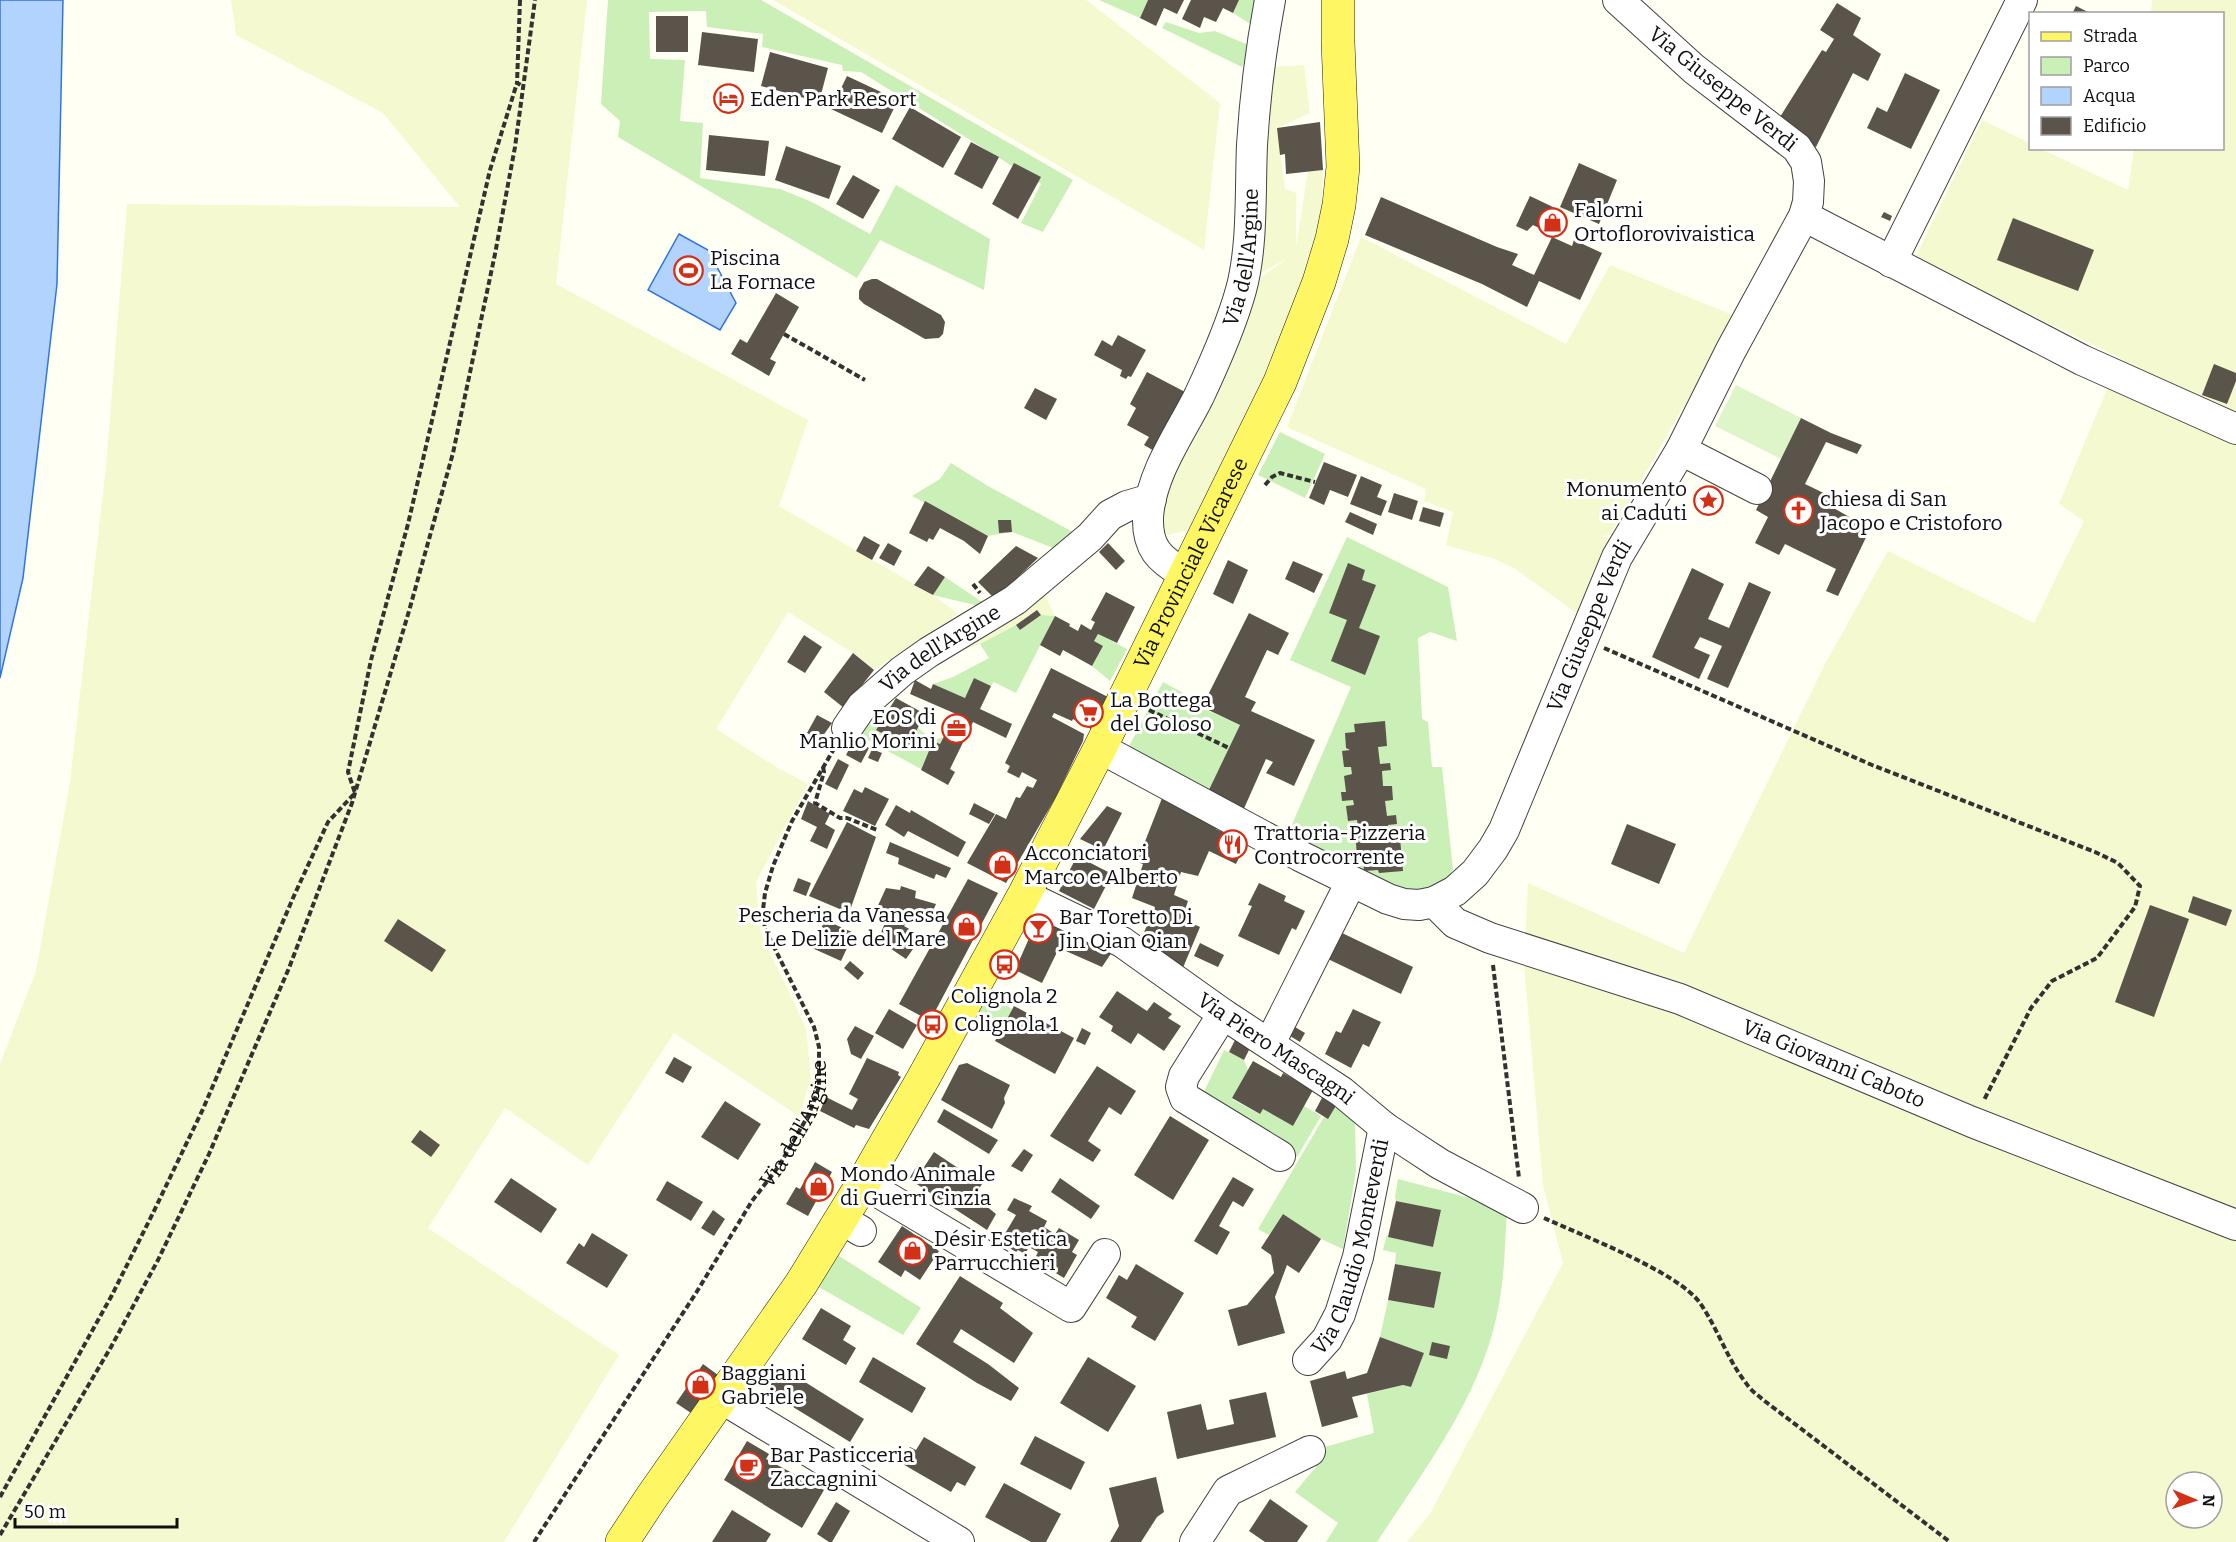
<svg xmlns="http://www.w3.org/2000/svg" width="2236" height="1542" viewBox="0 0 2236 1542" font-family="Bitter,serif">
	<rect width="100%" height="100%" fill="#fffff3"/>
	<!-- farmland -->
	<g fill="#f5f9cf" fill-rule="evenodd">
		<polygon points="231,0 587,0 556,284 808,420 779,506 933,595 958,614 874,670 853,653 788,612 716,729 778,768 808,784 756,882 760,931 806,1028 811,1078 799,1116 674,1033 588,1165 505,1108 428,1228 619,1355 504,1542 0,1542 0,1064 36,971 70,782 106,467 127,204 460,207 383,113 236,35"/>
		<polygon points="773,0 1086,0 1220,103 1204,250"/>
		<path d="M2152,0h84v1542h-829l23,-28 133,-251 -20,-77 -19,-223 4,-80 156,70 141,-289 63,-113 146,72 50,-102 -25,-17 61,-146 -154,-75 -50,-27 66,-136 48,23v5l11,1 87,41 6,-41 88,-1v-134l-71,-1zM2176,1482h36v36h-36z"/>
		<polygon points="1304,65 1310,113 1277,128 1285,189 1296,193 1296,247 1308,171 1323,170 1321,217 1296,303 1253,404 1188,530 1168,535 1162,532 1159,518 1166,489 1246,288 1288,258 1261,273 1264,200 1262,165 1275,67"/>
		<polygon points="1361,237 1566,344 1610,265 1735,316 1610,535 1602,536 1619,541 1582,617 1514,568 1495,559 1446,545 1453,512 1424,501 1426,489 1287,427"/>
		<polygon points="1041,588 1055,616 1041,615 1037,610 1016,625 980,644 951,655"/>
	</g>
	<!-- green -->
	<g fill="#caefb7">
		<polygon points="608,0 761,0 1073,180 1043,232 1021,223 1041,184 861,72 843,71 842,65 762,47 763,34 707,27 706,11 649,12 650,59 685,60 680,121 703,123 700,178 780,189 812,202 870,234 896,185 990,239 984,290 880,240 857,278 618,137 620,121 601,104"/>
		<polygon points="1099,0 1148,0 1140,18"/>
		<polygon points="1239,0 1263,0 1258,29 1233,13"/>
		<polygon points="1166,22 1199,33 1215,31 1251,46 1242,67 1162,28"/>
		<polygon points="1280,432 1325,454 1305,498 1258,475"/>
		<polygon points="951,463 988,486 1082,537 1061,551 1012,532 988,536 912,496 940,479"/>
		<polygon points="1347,537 1448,587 1457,641 1430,632 1418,638 1422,719 1428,722 1432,767 1442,767 1453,869 1447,880 1439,888 1407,892 1285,841 1351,687 1290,660"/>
		<polygon points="945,577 985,604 983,607 933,595"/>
		<polygon points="1041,615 1055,616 1016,693 994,682 991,686 974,678 965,698 933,684 953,677 989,658 980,644 1016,625 1020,630"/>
		<polygon points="1098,634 1127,649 1110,681 1092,666 1103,646 1094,641"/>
		<polygon points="1163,682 1204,704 1202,708 1240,725 1206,796 1126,752"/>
		<polygon points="876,708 885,713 876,730 908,747 918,728 933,740 944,737 940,744 933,741 921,769 849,730"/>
		<polygon points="987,994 1012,1009 1003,1025 978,1013"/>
		<polygon points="1224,1050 1244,1060 1248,1070 1232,1099 1259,1114 1263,1109 1293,1126 1304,1106 1321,1116 1297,1157 1202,1096"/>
		<polygon points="1334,1100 1355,1121 1356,1171 1343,1249 1321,1239 1283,1214 1269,1235 1258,1229"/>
		<path d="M1398,1179l109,29c-2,32 -2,64 -8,96 -15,89 -74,164 -122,238h-51l12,-19 -43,-31 21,-25 -2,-17 60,-17 -7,-39 36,-9 8,2 13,-34 -44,-16 8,-37 46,8 6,-36 -45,-8 1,-11 -13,-3 4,-16 1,3 45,10 8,-36 -45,-10 -1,-4z"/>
		<polygon points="836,1254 921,1308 903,1335 817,1286"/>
	</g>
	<!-- pitch -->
	<polygon fill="#def5ca" points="1736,385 1801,418 1781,459 1715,426"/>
	<!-- water -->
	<g fill="#b2d3fd" stroke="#3077dd" stroke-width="1.5">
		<polygon points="0,0 63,0 57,284 23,578 0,678"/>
		<polygon points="679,234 708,250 736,303 720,330 648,290"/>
	</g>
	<!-- building -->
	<g fill="#5a544b">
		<polygon points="1148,0 1184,0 1177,14 1164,8 1156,26 1140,18"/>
		<polygon points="1191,0 1239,0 1233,13 1223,8 1216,22 1204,17 1200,28 1182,19"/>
		<polygon points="1837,3 1861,18 1853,35 1881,54 1868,81 1853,73 1816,147 1783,127 1786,121 1780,117 1822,50 1826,52 1834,39 1820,30"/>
		<polygon points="2076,6 2092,14 2072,14"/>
		<rect x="656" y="16" width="32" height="36"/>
		<polygon points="702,32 758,39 754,72 698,65"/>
		<polygon points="770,52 828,68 819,102 761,86"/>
		<polygon points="1905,73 1940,90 1911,149 1867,128 1877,107 1887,112"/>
		<polygon points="847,76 898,100 882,133 831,109"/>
		<polygon points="910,107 961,137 943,168 892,139"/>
		<polygon points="1320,122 1323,170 1286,174 1285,154 1280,155 1277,128"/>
		<polygon points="709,135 769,141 765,176 706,170"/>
		<polygon points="971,142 999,157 982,189 954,174"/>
		<polygon points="786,146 841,166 829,199 775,180"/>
		<polygon points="1014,163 1041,177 1018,219 992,204"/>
		<polygon points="1579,163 1617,180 1599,224 1560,207"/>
		<polygon points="853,175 880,190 863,219 836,204"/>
		<polygon points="1530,196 1555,208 1545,231 1533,225 1527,231 1516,226"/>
		<polygon points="1381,197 1497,247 1518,254 1512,265 1534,275 1552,237 1572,246 1574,240 1602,253 1580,300 1539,281 1527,307 1482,284 1365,235"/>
		<polygon points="1884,212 1892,216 1890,221 1881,217"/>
		<polygon points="2013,218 2094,250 2078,291 1997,260"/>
		<polygon points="872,279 877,279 941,315 945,322 943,334 939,338 925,339 864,304 859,299 859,291 864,282"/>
		<polygon points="776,293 799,307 770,359 776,362 769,376 731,354 740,339 747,343"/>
		<polygon points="1118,335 1146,350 1131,377 1128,376 1126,379 1120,376 1122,370 1094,355 1102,340 1112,346"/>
		<polygon points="2214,364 2236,373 2236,381 2227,404 2202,395"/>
		<polygon points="1147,372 1187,393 1156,452 1144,445 1149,437 1127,425 1136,408 1130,404"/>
		<polygon points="1035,388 1057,399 1046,420 1024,408"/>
		<polygon points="1801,418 1831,433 1862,445 1857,454 1826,442 1805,484 1836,499 1832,507 1870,529 1838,596 1826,591 1836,569 1785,544 1779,555 1755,543 1768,517 1756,510"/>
		<polygon points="1324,462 1357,475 1348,497 1330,490 1324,505 1309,498"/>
		<polygon points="1361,476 1382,485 1377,497 1387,501 1381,516 1350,504"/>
		<polygon points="1394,493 1418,501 1412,520 1388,512"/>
		<polygon points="925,501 988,536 980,554 964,541 940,528 933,540 929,538 927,542 909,533"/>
		<polygon points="1423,507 1444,513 1440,527 1419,521"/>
		<polygon points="1350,512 1377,524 1373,535 1345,522"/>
		<polygon points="998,520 1011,520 1012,532 999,533"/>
		<polygon points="864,536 880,545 872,560 856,551"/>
		<polygon points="888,543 902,551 894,566 879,558"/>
		<polygon points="1108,543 1125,561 1116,570 1099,552"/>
		<polygon points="1016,546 1038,558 995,599 978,582"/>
		<polygon points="1228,560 1248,570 1233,604 1213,594"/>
		<polygon points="1293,561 1323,574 1314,593 1285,579"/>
		<polygon points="1348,563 1365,570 1362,580 1376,585 1359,628 1380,636 1365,675 1331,661 1347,620 1329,613"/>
		<polygon points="928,566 945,577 933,595 914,585"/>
		<polygon points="1692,568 1724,584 1708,619 1729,628 1749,582 1771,592 1728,688 1707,679 1722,646 1700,637 1694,648 1710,655 1699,679 1652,657"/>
		<polygon points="1106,592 1135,607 1117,643 1098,634 1094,641 1103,646 1092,666 1063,650 1060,656 1040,645 1055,616 1070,624 1069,626 1078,631 1081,624 1091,630 1095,622 1091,620"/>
		<polygon points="1037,610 1041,615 1020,630 1016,625"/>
		<polygon points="1249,613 1289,633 1278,655 1267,650 1245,697 1256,702 1251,711 1315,740 1294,786 1266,773 1273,762 1266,759 1242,813 1206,796 1240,725 1202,707"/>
		<polygon points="804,635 822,647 805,673 787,662"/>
		<polygon points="853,653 874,670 844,708 824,692"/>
		<polygon points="1051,668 1108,697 1091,729 1073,719 1072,721 1054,713 1052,717 1084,734 1083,741 1056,797 1006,883 967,863 996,814 1006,819 1016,797 1020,798 1027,786 1033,788 1037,780 1022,772 1019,778 1007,772 1010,766 1005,763"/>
		<polygon points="974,678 991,686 980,709 1012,724 1006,738 973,722 950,769 955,772 948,785 921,770 933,741 940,744 956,714 910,694 915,680 931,689 933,684 965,698"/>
		<polygon points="896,698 925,714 908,747 876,730"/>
		<polygon points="817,715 832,723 820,740 807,733"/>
		<polygon points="1385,721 1387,746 1378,747 1380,764 1390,763 1391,770 1382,771 1383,786 1392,786 1393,800 1385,801 1387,816 1396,815 1397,824 1388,825 1389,839 1400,838 1403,871 1379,873 1378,870 1364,871 1363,859 1357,859 1356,843 1351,842 1350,828 1358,827 1357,820 1348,821 1346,806 1354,805 1353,800 1342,801 1341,792 1346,792 1344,776 1352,774 1351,767 1344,767 1342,751 1350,750 1346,748 1345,733 1355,732 1354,724"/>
		<polygon points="854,740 869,748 861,763 846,755"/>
		<polygon points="872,749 882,753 878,762 868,758"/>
		<polygon points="838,759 849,765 837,790 825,784"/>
		<polygon points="865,787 889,799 875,826 843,811 854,789 862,793"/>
		<polygon points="1164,793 1218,820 1216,829 1246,843 1236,864 1209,851 1198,876 1181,872 1174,895 1188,901 1182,919 1200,927 1182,970 1138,946 1155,907 1132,898 1143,864 1137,862"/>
		<polygon points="808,801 830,814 825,824 835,830 827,849 810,841 817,827 801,819"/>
		<polygon points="974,803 995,814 989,824 969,814"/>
		<polygon points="896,805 910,813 911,810 966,842 958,857 908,831 904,837 885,825"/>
		<polygon points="1107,806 1122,813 1103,850 1080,839"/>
		<polygon points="847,822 876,837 849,913 809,896"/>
		<polygon points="1627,824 1676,844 1659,884 1611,864"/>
		<polygon points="890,842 951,868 946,878 936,874 934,879 898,864 899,858 886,853"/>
		<polygon points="1077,856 1112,874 1094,909 1059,891"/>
		<polygon points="798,878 811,883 806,896 793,891"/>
		<polygon points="968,879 998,893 930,1021 899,1004"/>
		<polygon points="1259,883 1286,896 1284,901 1305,911 1296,930 1292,928 1279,955 1238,936 1252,906 1248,905"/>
		<polygon points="901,886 916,891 915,898 936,904 927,925 910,918 904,926 911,930 905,943 913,949 906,959 878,940 887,918 875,912 886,888 900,890"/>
		<polygon points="2193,896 2232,910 2226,926 2188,912"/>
		<polygon points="2150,905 2189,919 2154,1017 2115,1002"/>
		<polygon points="1037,913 1114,949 1102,967 1059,948 1042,983 1015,970 1031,934"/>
		<polygon points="398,919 446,950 432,972 384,941"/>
		<polygon points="825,920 854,933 841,961 812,948"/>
		<polygon points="1340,932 1413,967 1401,994 1328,959"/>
		<polygon points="1200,943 1224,955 1218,967 1194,956"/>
		<polygon points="850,961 864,973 858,980 844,968"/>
		<polygon points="1117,991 1147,1011 1154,1002 1172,1014 1168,1018 1181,1026 1164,1051 1138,1033 1131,1044 1111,1031 1113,1026 1099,1017"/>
		<polygon points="1014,1006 1074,1038 1055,1074 995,1041"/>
		<polygon points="889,1009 917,1025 903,1049 875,1033"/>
		<polygon points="1353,1009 1381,1022 1369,1047 1363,1044 1351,1068 1325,1054 1336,1031 1341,1033"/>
		<polygon points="855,1026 874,1036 861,1059 851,1054 847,1039"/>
		<polygon points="1295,1027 1305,1033 1300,1042 1290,1036"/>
		<polygon points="1082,1028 1091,1033 1085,1045 1076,1041"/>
		<polygon points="1236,1038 1251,1046 1244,1060 1229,1052"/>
		<polygon points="674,1057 692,1067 683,1083 665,1073"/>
		<polygon points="867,1058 899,1072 898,1075 901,1077 869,1129 856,1125 854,1128 820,1111 826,1097 852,1110 858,1099 849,1094"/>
		<polygon points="1253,1061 1281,1077 1283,1073 1313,1090 1293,1126 1263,1109 1260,1114 1232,1098"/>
		<polygon points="967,1063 1010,1085 1004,1098 1005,1103 992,1129 941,1100 959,1065"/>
		<polygon points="1097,1066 1136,1091 1121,1115 1109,1107 1088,1141 1101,1150 1093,1162 1050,1136"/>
		<polygon points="1323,1096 1337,1104 1328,1119 1315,1111"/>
		<polygon points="725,1101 761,1124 738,1160 701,1137"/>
		<polygon points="944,1109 998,1140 989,1154 937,1122"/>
		<polygon points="1170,1116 1209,1140 1173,1200 1134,1175"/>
		<polygon points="420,1130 440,1145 431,1157 411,1142"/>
		<polygon points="1024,1149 1033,1155 1022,1172 1011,1166"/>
		<polygon points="934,1152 982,1184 974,1196 996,1214 987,1230 909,1179 918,1164 924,1167"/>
		<polygon points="815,1162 832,1172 808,1216 786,1204 796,1187 800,1189"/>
		<polygon points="1233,1177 1254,1189 1243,1207 1233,1201 1219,1226 1230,1232 1217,1255 1194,1241"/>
		<polygon points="511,1178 557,1209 541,1233 494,1202"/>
		<polygon points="1060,1178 1100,1206 1091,1219 1051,1192"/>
		<polygon points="667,1181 703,1202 691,1221 656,1200"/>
		<polygon points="1014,1198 1032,1206 1029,1211 1047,1221 1044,1227 1055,1234 1059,1228 1079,1240 1072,1252 1077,1255 1064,1278 1034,1260 1038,1252 1029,1247 1025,1254 1018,1250 1016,1252 1000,1242 1016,1215 1007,1210"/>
		<polygon points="1396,1201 1441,1210 1433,1247 1388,1237"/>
		<polygon points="713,1210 725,1219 714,1236 701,1228"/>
		<polygon points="1283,1214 1321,1239 1299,1273 1287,1265 1275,1297 1285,1333 1238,1346 1228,1310 1247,1305 1274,1273 1271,1255 1261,1248"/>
		<polygon points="902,1226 939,1251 920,1280 905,1270 901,1277 878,1262"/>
		<polygon points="592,1233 628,1255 607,1288 566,1263 579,1243 584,1247"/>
		<polygon points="1136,1264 1184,1293 1155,1341 1131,1327 1137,1317 1106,1298 1119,1275 1127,1280"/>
		<polygon points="1395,1264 1441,1272 1434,1308 1388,1300"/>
		<polygon points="960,1276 1003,1303 1000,1308 1033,1333 1014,1363 961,1329 953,1342 988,1364 1019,1388 1011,1401 977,1383 916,1344"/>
		<polygon points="821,1308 851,1326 843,1340 856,1348 846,1365 802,1339"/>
		<polygon points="1380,1337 1424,1353 1411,1387 1403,1385 1352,1397 1358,1417 1322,1427 1310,1381 1345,1371 1347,1379 1367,1373"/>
		<polygon points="1432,1342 1450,1346 1447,1359 1429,1355"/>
		<polygon points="873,1357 926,1388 912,1413 859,1382"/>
		<polygon points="1088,1357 1136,1386 1108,1432 1060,1403"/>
		<polygon points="703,1364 718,1375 691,1413 676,1403"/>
		<polygon points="781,1367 864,1419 850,1442 767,1391"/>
		<polygon points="1266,1392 1276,1437 1177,1459 1167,1412 1201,1404 1207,1430 1234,1424 1229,1400"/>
		<polygon points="1035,1436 1085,1462 1071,1490 1020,1464"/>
		<polygon points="924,1437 976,1467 965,1486 957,1482 951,1492 901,1463 910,1447 916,1450"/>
		<polygon points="747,1441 769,1454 766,1459 824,1490 802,1528 724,1480"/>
		<polygon points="1156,1477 1164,1512 1157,1517 1141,1542 1110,1542 1119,1526 1109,1488"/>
		<polygon points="1004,1483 1061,1514 1046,1542 1031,1542 985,1517"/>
		<polygon points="1270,1499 1308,1526 1297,1542 1265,1542 1249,1531"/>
		<polygon points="836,1502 850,1511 832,1542 829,1542 817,1534"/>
		<polygon points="732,1510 771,1534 766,1542 712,1542"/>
	</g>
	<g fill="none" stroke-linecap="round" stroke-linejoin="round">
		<defs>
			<g id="minor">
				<polyline points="1804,216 2082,360 2236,429"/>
				<polyline points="1891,262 2022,0"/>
				<polyline points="1681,450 1757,489"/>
				<path id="s2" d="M1184,574c-25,-15 -37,-26 -36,-57 3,-44 32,-83 51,-121 16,-34 32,-70 42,-106 12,-44 9,-100 11,-145 3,-49 9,-97 18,-145"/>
				<path id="s3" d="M847,728l15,-22 40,-35 27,-19 86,-52 75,-63 20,-22 17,-9 24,-7"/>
				<path id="s4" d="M1100,748l200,108 88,43 16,5 15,1 15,-3 21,-11 20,-18 18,-24 11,-19 113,-273 64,-107 50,-100 73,-134 4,-14 1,-21 -3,-19 -9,-14 -103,-79 -76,-69"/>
				<path id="s5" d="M1024,895l98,47 101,72 119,78 42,35 27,18 29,19 83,44"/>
				<path id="s6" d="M1434,902l21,21 35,15 190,61 292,123 264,103"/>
				<polyline points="1223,1014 1184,1076 1181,1087 1185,1098 1280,1156"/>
				<polyline points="1270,1043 1351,882"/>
				<polyline points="863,1183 1071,1307 1105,1254"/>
				<polyline points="841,1219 861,1231"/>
				<path id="s7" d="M1308,1360l19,-21 13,-25 18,-57 26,-130"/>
				<polyline points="721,1398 959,1542"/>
				<polyline points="1195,1542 1228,1491 1310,1451"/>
			</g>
			<g id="major">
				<path id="s8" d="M622,1542l29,-44 150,-214 62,-101 61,-106 100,-182 76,-147 180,-366 39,-100 13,-43 7,-34 4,-38 -5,-125v-42"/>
			</g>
		</defs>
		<!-- minor casing -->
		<use href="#minor" stroke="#434343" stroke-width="32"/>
		<!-- major casing -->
		<use href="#major" stroke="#212121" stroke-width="34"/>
		<!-- path -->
		<g stroke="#323232" stroke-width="4" stroke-dasharray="6 3" stroke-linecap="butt">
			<polyline points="520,0 517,83 523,86"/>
			<polyline points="784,334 865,380"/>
			<polyline points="1265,485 1272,477 1280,473 1315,482"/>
			<polyline points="973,584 980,593"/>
			<polyline points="1604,648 1872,765 2095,852 2118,863 2140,886 2135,907 2097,958 2052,981 2031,1008 1984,1100"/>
			<polyline points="1149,710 1229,748"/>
			<polyline points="823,767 824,772 815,803 840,818 847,818 877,830"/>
			<polyline points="1493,965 1519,1178"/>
			<path d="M1544,1218c37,17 134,54 156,85 18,26 27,56 46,80 5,8 13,13 20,19l184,140"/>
			<polyline points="0,1497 112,1295 153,1213 203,1109 293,898 328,822 355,793 348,772 371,660 408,524 490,170 517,83"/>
			<polyline points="0,1535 111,1347 158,1260 209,1154 289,968 352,803 409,611 453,453 495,254 515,147 535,0"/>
			<path id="s1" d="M534,1542l162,-249 56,-92 27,-35 30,-52 10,-27v-40l-5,-20 -49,-98 -2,-19 2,-17 8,-27 19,-45 43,-74"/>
		</g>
		<!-- minor -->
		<use href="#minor" stroke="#fff" stroke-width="30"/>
		<!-- major -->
		<use href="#major" stroke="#fff663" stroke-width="33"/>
	</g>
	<!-- icons -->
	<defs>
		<symbol id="hotel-ring" viewBox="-11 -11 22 22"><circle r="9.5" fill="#fff" stroke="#d23117" stroke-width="1.5"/><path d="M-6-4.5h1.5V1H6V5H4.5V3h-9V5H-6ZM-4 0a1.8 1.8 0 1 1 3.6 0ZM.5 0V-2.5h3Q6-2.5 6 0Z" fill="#d23117"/></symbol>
		<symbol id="shop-ring" viewBox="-11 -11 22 22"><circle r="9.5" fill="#fff" stroke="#d23117" stroke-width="1.5"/><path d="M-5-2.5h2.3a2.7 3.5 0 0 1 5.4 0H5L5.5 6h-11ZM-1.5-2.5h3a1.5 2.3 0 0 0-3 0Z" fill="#d23117"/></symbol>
		<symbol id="stadium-ring" viewBox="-11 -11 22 22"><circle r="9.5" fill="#fff" stroke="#d23117" stroke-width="1.5"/><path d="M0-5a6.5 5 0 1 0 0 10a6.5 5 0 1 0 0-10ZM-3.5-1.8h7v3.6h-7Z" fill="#d23117"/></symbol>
		<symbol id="sight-ring" viewBox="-11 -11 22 22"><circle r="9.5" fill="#fff" stroke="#d23117" stroke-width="1.5"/><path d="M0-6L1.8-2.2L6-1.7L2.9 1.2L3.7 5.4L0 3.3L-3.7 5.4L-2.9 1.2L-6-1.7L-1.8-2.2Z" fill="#d23117"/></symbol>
		<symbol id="church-ring" viewBox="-11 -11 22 22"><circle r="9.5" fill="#fff" stroke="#d23117" stroke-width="1.5"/><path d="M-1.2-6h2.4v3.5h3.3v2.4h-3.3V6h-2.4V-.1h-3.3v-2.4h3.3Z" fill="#d23117"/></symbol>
		<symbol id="supermarket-ring" viewBox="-11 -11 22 22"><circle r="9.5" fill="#fff" stroke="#d23117" stroke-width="1.5"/><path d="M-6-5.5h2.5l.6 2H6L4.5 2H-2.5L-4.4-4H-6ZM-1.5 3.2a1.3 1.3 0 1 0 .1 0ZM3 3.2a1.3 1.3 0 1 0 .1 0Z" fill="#d23117"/></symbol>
		<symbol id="office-ring" viewBox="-11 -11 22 22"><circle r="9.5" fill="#fff" stroke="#d23117" stroke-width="1.5"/><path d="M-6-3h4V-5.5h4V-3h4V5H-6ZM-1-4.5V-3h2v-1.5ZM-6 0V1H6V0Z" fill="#d23117"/></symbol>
		<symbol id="restaurant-ring" viewBox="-11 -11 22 22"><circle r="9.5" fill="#fff" stroke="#d23117" stroke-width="1.5"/><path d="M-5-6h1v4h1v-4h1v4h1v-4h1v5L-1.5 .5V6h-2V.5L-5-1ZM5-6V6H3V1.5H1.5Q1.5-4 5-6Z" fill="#d23117"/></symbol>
		<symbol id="bar-ring" viewBox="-11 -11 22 22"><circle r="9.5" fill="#fff" stroke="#d23117" stroke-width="1.5"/><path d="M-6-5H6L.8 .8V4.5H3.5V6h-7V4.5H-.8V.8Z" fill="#d23117"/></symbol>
		<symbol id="bus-ring" viewBox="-11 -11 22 22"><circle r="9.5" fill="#fff" stroke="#d23117" stroke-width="1.5"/><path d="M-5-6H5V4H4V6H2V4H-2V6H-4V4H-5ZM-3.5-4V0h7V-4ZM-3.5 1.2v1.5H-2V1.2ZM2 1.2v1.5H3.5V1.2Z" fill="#d23117"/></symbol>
		<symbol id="cafe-ring" viewBox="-11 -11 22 22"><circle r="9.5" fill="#fff" stroke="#d23117" stroke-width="1.5"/><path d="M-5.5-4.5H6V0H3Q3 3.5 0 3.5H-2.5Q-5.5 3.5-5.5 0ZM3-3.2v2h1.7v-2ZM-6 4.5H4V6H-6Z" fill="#d23117"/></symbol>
	</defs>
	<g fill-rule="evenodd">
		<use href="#hotel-ring" x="712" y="82" width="33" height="33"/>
		<use href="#shop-ring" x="1536" y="206" width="33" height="33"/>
		<use href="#stadium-ring" x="672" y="254" width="33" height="33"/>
		<use href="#sight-ring" x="1692" y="484" width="33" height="33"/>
		<use href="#church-ring" x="1782" y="494" width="33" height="33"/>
		<use href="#supermarket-ring" x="1072" y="696" width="33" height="33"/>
		<use href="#office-ring" x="940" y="712" width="33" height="33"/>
		<use href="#restaurant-ring" x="1216" y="828" width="33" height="33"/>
		<use href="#shop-ring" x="986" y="848" width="33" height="33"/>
		<use href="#shop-ring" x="950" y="910" width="33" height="33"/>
		<use href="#bar-ring" x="1022" y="912" width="33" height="33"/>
		<use href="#bus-ring" x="988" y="948" width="33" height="33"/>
		<use href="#bus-ring" x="916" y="1008" width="33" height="33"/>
		<use href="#shop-ring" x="802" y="1170" width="33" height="33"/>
		<use href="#shop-ring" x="896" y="1234" width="33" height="33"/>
		<use href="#shop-ring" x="684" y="1368" width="33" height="33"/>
		<use href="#cafe-ring" x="732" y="1450" width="33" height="33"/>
	</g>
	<g text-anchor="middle" stroke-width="6" stroke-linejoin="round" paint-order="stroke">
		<!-- street labels -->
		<g font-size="21" fill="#101010" stroke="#fff">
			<text transform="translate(1723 89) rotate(39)" y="7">Via Giuseppe Verdi</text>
			<text dy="7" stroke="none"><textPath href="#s2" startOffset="351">Via dell'Argine</textPath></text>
			<text dy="7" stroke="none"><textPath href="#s8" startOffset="1134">Via Provinciale Vicarese</textPath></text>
			<text dy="7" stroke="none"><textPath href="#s4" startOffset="696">Via Giuseppe Verdi</textPath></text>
			<text dy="7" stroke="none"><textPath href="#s3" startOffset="124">Via dell'Argine</textPath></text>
			<text dy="7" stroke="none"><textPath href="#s5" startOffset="296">Via Piero Mascagni</textPath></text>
			<text dy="7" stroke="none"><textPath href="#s6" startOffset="434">Via Giovanni Caboto</textPath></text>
			<text dy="7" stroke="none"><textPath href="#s1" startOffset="495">Via dell'Argine</textPath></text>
			<text dy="7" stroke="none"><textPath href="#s7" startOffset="124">Via Claudio Monteverdi</textPath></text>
		</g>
		<!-- poi labels -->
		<g font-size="21" fill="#101010" stroke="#fff" text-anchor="start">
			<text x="750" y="106">Eden Park Resort</text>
			<text x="1574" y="217">Falorni<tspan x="1574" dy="24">Ortoflorovivaistica</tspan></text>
			<text x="710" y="265">Piscina<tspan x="710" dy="24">La Fornace</tspan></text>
			<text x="1687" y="496" text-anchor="end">Monumento<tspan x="1687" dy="24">ai Caduti</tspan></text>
			<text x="1820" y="506">chiesa di San<tspan x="1820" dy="24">Jacopo e Cristoforo</tspan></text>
			<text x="1110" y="707">La Bottega<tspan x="1110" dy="24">del Goloso</tspan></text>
			<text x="936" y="724" text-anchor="end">EOS di<tspan x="936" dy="24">Manlio Morini</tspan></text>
			<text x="1254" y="840">Trattoria-Pizzeria<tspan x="1254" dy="24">Controcorrente</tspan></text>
			<text x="1024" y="860">Acconciatori<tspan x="1024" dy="24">Marco e Alberto</tspan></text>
			<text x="946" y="922" text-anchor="end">Pescheria da Vanessa<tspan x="946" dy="24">Le Delizie del Mare</tspan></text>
			<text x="1059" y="924">Bar Toretto Di<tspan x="1059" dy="24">Jin Qian Qian</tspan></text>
			<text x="1004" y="1003" text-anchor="middle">Colignola 2</text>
			<text x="954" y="1031">Colignola 1</text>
			<text x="840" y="1181">Mondo Animale<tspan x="840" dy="24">di Guerri Cinzia</tspan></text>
			<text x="934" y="1246">Désir Estetica<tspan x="934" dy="24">Parrucchieri</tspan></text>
			<text x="721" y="1380">Baggiani<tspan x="721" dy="24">Gabriele</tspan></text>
			<text x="770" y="1462">Bar Pasticceria<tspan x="770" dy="24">Zaccagnini</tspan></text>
		</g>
	</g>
	<!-- legend -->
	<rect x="2029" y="12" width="195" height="138" fill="#ffffff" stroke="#9f9f9f" stroke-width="1.5"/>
	<rect x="2041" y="32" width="30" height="9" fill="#fff663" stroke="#9f9f9f" stroke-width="1.5"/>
	<text x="2083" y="42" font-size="18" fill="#101010">Strada</text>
	<rect x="2041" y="57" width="30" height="18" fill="#caefb7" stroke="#9f9f9f" stroke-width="1.5"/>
	<text x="2083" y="72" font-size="18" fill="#101010">Parco</text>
	<rect x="2041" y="87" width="30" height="18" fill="#b2d3fd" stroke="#9f9f9f" stroke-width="1.5"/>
	<text x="2083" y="102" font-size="18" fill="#101010">Acqua</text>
	<rect x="2041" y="117" width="30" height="18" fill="#5a544b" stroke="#9f9f9f" stroke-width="1.5"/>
	<text x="2083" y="132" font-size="18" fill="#101010">Edificio</text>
	<!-- north arrow -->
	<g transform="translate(2194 1500) rotate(92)"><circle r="28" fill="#ffffff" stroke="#9f9f9f" stroke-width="1.5"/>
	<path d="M0-4.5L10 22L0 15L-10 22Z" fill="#d23117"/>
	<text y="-9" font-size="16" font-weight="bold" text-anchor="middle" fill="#101010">N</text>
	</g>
	<!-- scale -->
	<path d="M15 1518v9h162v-9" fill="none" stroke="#101010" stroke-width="3"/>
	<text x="24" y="1518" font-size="18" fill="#101010" stroke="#ffffff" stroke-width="4.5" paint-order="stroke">50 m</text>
</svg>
